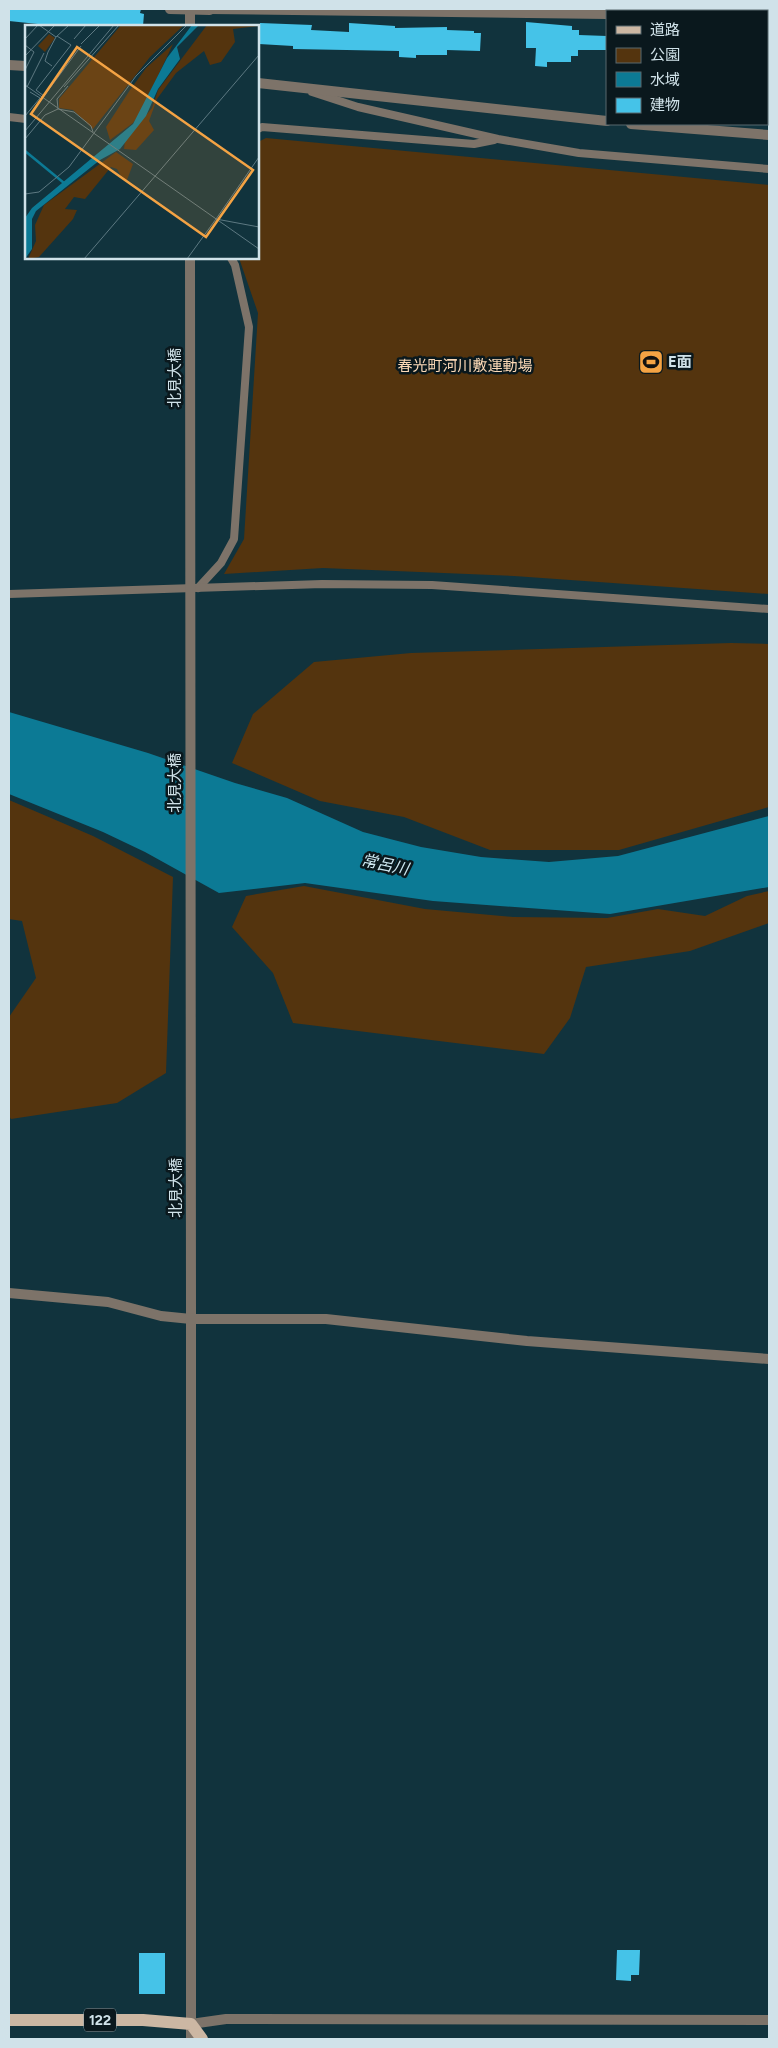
<svg xmlns="http://www.w3.org/2000/svg" width="778" height="2048" viewBox="0 0 778 2048" font-family="Figtree,'Noto Sans JP',sans-serif">
	<rect width="100%" height="100%" fill="#11333d"/>
	<!-- green -->
	<g fill="#54340e">
		<polygon points="266,138 769,185 769,594 514,576 323,568 224,574 244,539 258,313 239,258 258,258 258,142"/>
		<polygon points="731,643 769,644 769,807 619,850 490,850 404,817 320,801 232,763 253,714 314,662 411,653"/>
		<polygon points="9,800 93,836 173,877 166,1073 117,1103 11,1119 9,1116 9,1017 36,978 22,921 9,919"/>
		<polygon points="304,886 425,909 513,917 607,918 658,909 705,916 747,896 769,891 769,923 690,951 586,967 570,1018 544,1054 293,1023 273,973 232,927 246,896"/>
	</g>
	<!-- water -->
	<polygon fill="#0c7a95" points="9,712 148,753 235,783 287,798 363,832 421,847 481,857 549,862 618,856 769,816 769,887 610,914 433,901 305,883 219,893 145,852 103,832 9,794"/>
	<!-- building -->
	<g fill="#45c3e8">
		<polygon points="9,9 141,9 140,13 144,14 143,26 57,26 9,21"/>
		<polygon points="526,22 572,26 572,30 579,30 579,35 607,36 607,50 578,50 578,56 571,56 571,62 547,62 547,67 535,66 536,48 526,48"/>
		<polygon points="260,23 312,25 311,30 349,32 349,23 395,26 395,28 447,27 447,30 474,31 474,33 481,33 480,51 447,50 447,55 416,55 416,58 399,57 399,51 293,49 293,46 259,44"/>
		<polygon points="617,1950 640,1950 639,1975 631,1975 631,1981 616,1980"/>
		<rect x="139" y="1953" width="26" height="41"/>
	</g>
	<g fill="none" stroke-linecap="round" stroke-linejoin="round">
		<!-- service -->
		<g stroke="#7d7369" stroke-width="8">
			<polyline points="312,92 358,107 498,139 579,153 769,169"/>
			<polyline points="9,117 26,119"/>
			<polyline points="258,129 262,127 474,144 494,140"/>
			<polyline points="198,588 221,563 234,539 249,327 235,265 231,258"/>
			<polyline points="9,594 322,584 432,585 769,609"/>
		</g>
		<!-- minor -->
		<g stroke="#7d7369" stroke-width="10">
			<polyline points="170,9 210,10"/>
			<polyline points="210,9 607,14"/>
			<polyline points="744,9 744,11"/>
			<polyline points="767,17 769,17"/>
			<polyline points="9,65 26,66"/>
			<polyline points="258,83 607,121"/>
			<polyline points="631,124 769,135"/>
			<polyline points="9,1293 108,1302 161,1316 191,1319 326,1319 527,1341 769,1359"/>
			<polyline points="191,2024 226,2019 769,2020"/>
		</g>
		<!-- tertiary -->
		<polyline stroke="#7d7369" stroke-width="10" points="191,2039 191,1309"/>
		<!-- primary -->
		<polyline stroke="#ccb7a3" stroke-width="12" points="9,2020 143,2020 191,2024 202,2039"/>
		<!-- tertiary-bridge -->
		<g stroke="#7d7369" stroke-width="10">
			<polyline points="190,26 190,9"/>
			<polyline points="190,258 191,1309"/>
		</g>
	</g>
	<!-- icons -->
	<defs>
		<symbol id="stadium-square" viewBox="-11 -11 22 22"><rect x="-9" y="-9" width="18" height="18" rx="4" fill="#f4a344" stroke="#0a181d"/><path d="M0-5a6.5 5 0 1 0 0 10a6.5 5 0 1 0 0-10ZM-3.5-1.8h7v3.6h-7Z" fill="#111"/></symbol>
	</defs>
	<g fill-rule="evenodd">
		<use href="#stadium-square" x="637" y="348" width="28" height="28"/>
	</g>
	<g text-anchor="middle" stroke-width="5" stroke-linejoin="round" paint-order="stroke">
		<!-- shield labels -->
		<rect fill="#0a181d" stroke="#95a5ac" stroke-width="1" x="84" y="2008.5" width="32" height="23" rx="4"/>
		<g font-size="14" font-weight="bold" fill="#d0e2e9">
			<text x="100" y="2025">122</text>
		</g>
		<!-- poi labels -->
		<g font-size="15" font-weight="bold" fill="#d0e2e9" stroke="#0a181d" text-anchor="start">
			<text x="668" y="367">E面</text>
		</g>
		<!-- park labels -->
		<g font-size="15" fill="#fcd9b7" stroke="#0a181d">
			<text x="465" y="371">春光町河川敷運動場</text>
		</g>
		<!-- street labels -->
		<g font-size="15" fill="#d0e2e9" stroke="#0a181d">
			<text transform="translate(175 378) rotate(-90)" y="5">北見大橋</text>
			<text transform="translate(175 783) rotate(-90)" y="5">北見大橋</text>
			<text transform="translate(176 1188) rotate(-90)" y="5">北見大橋</text>
		</g>
		<!-- water labels -->
		<g font-size="16" font-style="italic" fill="#cfe9f2" stroke="#0a181d">
			<text transform="translate(385 864) rotate(12)" y="6">常呂川</text>
		</g>
	</g>
	<!-- overview -->
	<g transform="translate(25 25)">
		<rect width="234" height="234" fill="#11333d"/>
		<path d="M96,0h63l-34,32 -57,72 -20,-19 -14,-2v-9zM182,0h52v1l-26,3 2,13 -14,20 -11,3 -6,-14 -28,22 -19,26 -8,22 5,9 -18,20 -12,-1 1,-8 27,-33 6,-18zM24,9l6,4 -10,14 -7,-6zM148,19l-32,68 -8,11 -23,17 -4,-13 24,-37 16,-22zM91,127l17,12 -6,16h-4l-6,-11 -6,-2 -26,32 -11,-2 -9,12 12,1 -4,9 -34,38 -11,2 8,-18 -1,-16 9,-20z" fill="#54340e"/>
		<path d="M167,0h7l-22,22 3,12 -22,30 -12,27 -26,33 -20,11 -64,51 -4,8v30l-7,10v-41l7,-10 101,-84 34,-66z" fill="#0c7a95"/>
		<path fill="none" stroke="#0c7a95" stroke-width="2.5" d="M0,126l39,32"/>
		<path fill="none" stroke="#5d7982" stroke-width="1" d="M14,0l17,12M32,11l14,9 -35,45 8,6 37,-50M0,14l13,-14M49,14l12,-14M56,19l19,-19M0,20l9,7 -9,18M0,31l30,-31M27,41l-7,-5 3,-9 8,-15 13,-12M0,60l234,164M2,62l17,-34M39,62l55,-62M33,84l-1,-10 11,-13M0,91l15,-18 -10,-6M0,106l89,-106M0,114l20,-24 13,-6 16,3 17,14 2,6M0,169l14,-2 30,-25 67,-91 51,-51M191,194l43,-62M59,234l175,-204M162,234l29,-40 43,8"/>
		<path fill="#f4a344" fill-opacity="0.15" stroke="#f4a344" stroke-width="2.5" d="M52,22l176,123 -47,67 -175,-123z"/>
		<rect width="234" height="234" fill="none" stroke="#d0e2e9" stroke-width="2.5"/>
	</g>
	<!-- border -->
	<rect width="778" height="2048" fill="none" stroke="#d0e2e9" stroke-width="20"/>
	<!-- legend -->
	<rect x="606" y="10" width="162" height="115" fill="#0a181d" stroke="#59696f"/>
	<rect x="616" y="26" width="25" height="8" fill="#ccb7a3" stroke="#59696f"/>
	<text x="650" y="35" font-size="15" fill="#d0e2e9">道路</text>
	<rect x="616" y="48" width="25" height="15" fill="#54340e" stroke="#59696f"/>
	<text x="650" y="60" font-size="15" fill="#d0e2e9">公園</text>
	<rect x="616" y="72" width="25" height="15" fill="#0c7a95" stroke="#59696f"/>
	<text x="650" y="85" font-size="15" fill="#d0e2e9">水域</text>
	<rect x="616" y="98" width="25" height="15" fill="#45c3e8" stroke="#59696f"/>
	<text x="650" y="110" font-size="15" fill="#d0e2e9">建物</text>
</svg>
